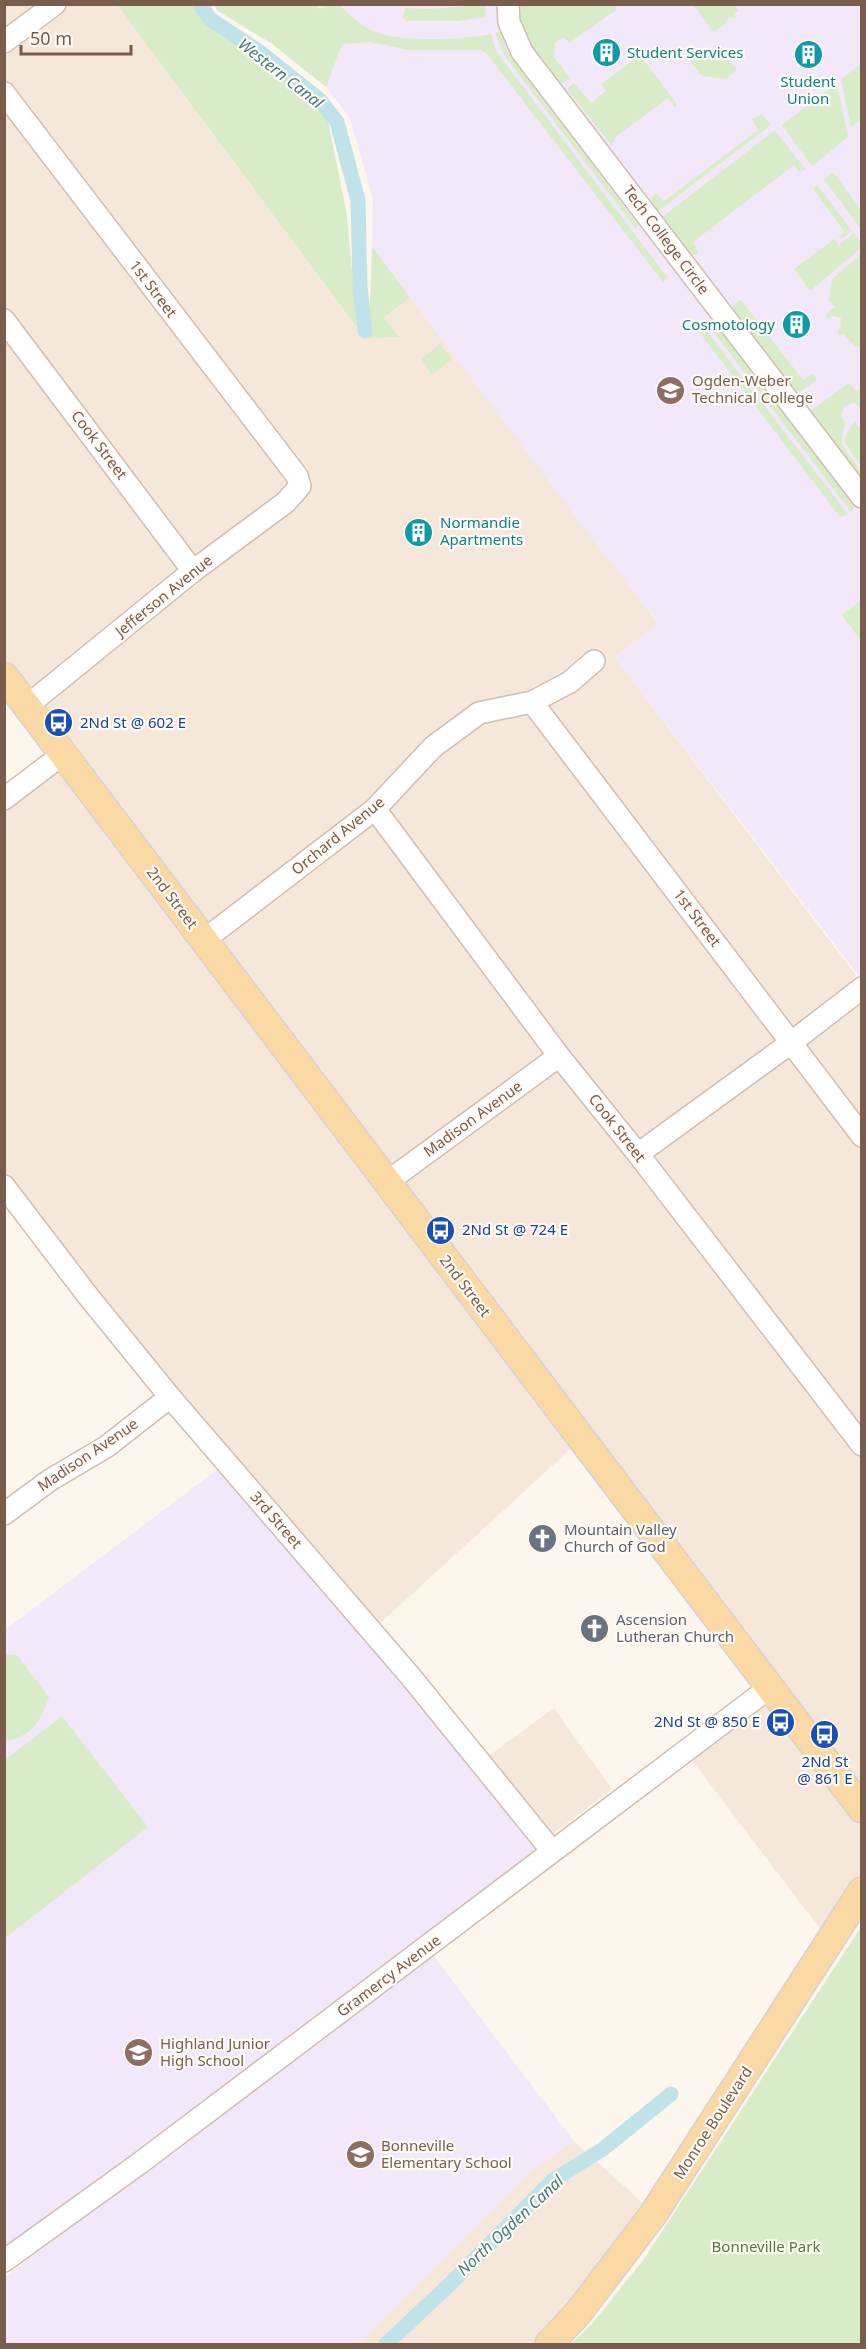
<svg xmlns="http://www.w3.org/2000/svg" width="866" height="2349" viewBox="0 0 866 2349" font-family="'Noto Sans',sans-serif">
	<rect width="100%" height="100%" fill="#fdf6ec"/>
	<!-- residential -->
	<g fill="#f5e8da">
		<polygon points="5,5 48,5 5,36"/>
		<polygon points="70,5 117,5 364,338 398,337 384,318 410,297 658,623 615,657 861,982 861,1799 5,661 5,54"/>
		<polygon points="63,766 576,1444 374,1629 5,1181 5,810"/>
		<polygon points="769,1700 861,1821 861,1876 824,1934 690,1758"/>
		<polygon points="554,1708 612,1789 549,1837 483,1760"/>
		<polygon points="574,2141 652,2211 543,2344 358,2344 535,2168"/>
	</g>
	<!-- education -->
	<g fill="#f3e8fa">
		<polygon points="214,5 861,5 861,979 615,657 658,622 589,535 372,246 373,199 350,118 326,87 271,43 218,11"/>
		<polygon points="223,1465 544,1850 5,2255 5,1630"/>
		<polygon points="430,1951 574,2141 535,2168 358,2344 5,2344 5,2277"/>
	</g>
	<!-- green -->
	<g fill="#d8ecc9">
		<polygon points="117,5 194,5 206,20 300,89 328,121 347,215 357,328"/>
		<path d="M316,5l4,4 6,-4h14c8,8 18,18 29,24 24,14 95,11 122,5l5,17 172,227 -5,4 -177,-229 -5,-3h-72l-39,-8 -28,2 -16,43 -55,-44 -53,-32 -4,-6z"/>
		<polygon points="485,5 486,17 458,21 406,21 403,18 405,8 428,9"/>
		<polygon points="519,5 616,5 616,10 569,43 564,37 555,43 554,57 570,78 563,83 556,81 521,31"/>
		<polygon points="693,5 734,5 738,11 734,14 737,18 728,18 727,22 714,32"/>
		<polygon points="501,31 507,52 638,225 635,228 504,55 495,33"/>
		<polygon points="721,51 737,70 726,79 702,76 687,57 711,60"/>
		<polygon points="640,55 677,104 675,107 668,98 614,138 615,141 611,145 567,89 574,83 591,103 606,91 601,84"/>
		<polygon points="861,64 861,120 851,127 841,79"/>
		<polygon points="837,83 848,137 812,166 782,125"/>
		<polygon points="762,114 771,125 657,212 651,200 655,193 664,201 758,130 752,119"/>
		<polygon points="775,130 806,170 800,172 794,165 693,242 698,252 696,255 691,255 661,218"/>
		<polygon points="833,172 861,210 861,229 824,179"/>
		<polygon points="817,185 852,231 841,239 839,236 844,231 813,189"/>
		<polygon points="854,233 861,243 861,248 810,291 794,269 834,239 839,245"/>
		<polygon points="372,246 410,297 384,318 399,337 369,338"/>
		<polygon points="861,254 861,348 856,347 843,334 840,336 837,331 840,328 841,318 832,316 828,319 825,315 835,307 829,300 832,279"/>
		<polygon points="741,300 803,380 812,374 817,380 800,392 793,390 732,310 733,305"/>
		<polygon points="714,322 856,505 851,512 709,326"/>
		<polygon points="705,329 848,514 840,517 700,333"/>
		<polygon points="440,344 452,359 432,375 421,359"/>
		<path d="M849,383l8,9 4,-3v20l-7,-7 -10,4 -3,10 5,8c-15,28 15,31 15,56l-51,-69z"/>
		<polygon points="855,422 861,429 861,466 844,442 849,429"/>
		<polygon points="861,600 861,641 842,615"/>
		<path d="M5,1654l12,1 32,42c-7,23 -19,41 -44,44z"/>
		<polygon points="62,1716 148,1827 5,1938 5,1760"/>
		<polygon points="861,1927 861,2344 571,2344 592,2324 644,2259"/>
	</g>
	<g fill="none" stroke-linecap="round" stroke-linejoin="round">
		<!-- canal -->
		<g stroke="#bfe3e8" stroke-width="15">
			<polyline points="200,4 210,19 260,52 320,100 337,122 358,200 360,287 365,331"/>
			<polyline points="386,2344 449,2285 553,2180 603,2149 671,2094"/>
		</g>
		<defs>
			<g id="minor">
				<polyline points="508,4 509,22 522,52 862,497"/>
				<polyline points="4,42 55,4"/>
				<polyline points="4,93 297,476 300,486 286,502 193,571 27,706"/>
				<polyline points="4,320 193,571"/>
				<polyline points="532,702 862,1136"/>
				<polyline points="4,799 63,754"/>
				<polyline points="375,809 559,1056 638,1154 862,1445"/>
				<polyline points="204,940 375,809 433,747 479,713 532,702 570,682 594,661"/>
				<polyline points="638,1154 792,1042 862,988"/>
				<polyline points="387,1182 559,1056"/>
				<polyline points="4,1186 88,1296 170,1397 411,1677 552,1851"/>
				<polyline points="4,1514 50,1480 106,1447 170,1397"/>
				<polyline points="4,2261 140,2163 769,1688"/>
			</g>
			<g id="major">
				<polyline points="4,676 862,1809"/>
				<polyline points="549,2344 578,2313 652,2216 862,1891"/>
			</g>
		</defs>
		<!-- minor casing -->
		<use href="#minor" stroke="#d1beb0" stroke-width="24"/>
		<!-- major casing -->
		<use href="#major" stroke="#dad1cd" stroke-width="30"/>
		<!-- minor -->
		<use href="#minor" stroke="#fff" stroke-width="21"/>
		<!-- major -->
		<use href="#major" stroke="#fbd9a5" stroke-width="27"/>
	</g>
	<!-- icons -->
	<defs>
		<symbol id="building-disc" viewBox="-11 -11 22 22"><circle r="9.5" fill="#0f9aa8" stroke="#fffaf3"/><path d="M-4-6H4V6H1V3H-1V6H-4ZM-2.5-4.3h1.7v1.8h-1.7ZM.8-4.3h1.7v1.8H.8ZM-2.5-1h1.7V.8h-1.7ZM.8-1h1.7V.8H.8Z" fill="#fff"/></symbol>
		<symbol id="university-disc" viewBox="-11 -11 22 22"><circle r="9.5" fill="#8d6e63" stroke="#fffaf3"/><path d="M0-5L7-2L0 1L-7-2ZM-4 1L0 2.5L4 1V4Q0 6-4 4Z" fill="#fff"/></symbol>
		<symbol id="bus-disc" viewBox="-11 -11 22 22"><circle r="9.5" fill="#1a4fb4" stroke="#fffaf3"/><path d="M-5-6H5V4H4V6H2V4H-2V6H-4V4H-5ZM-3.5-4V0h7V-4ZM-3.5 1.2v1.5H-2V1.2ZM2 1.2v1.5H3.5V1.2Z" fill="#fff"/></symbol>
		<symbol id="church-disc" viewBox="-11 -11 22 22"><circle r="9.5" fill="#6b7280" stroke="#fffaf3"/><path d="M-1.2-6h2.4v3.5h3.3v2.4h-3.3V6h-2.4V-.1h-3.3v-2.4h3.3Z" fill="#fff"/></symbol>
		<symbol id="school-disc" viewBox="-11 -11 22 22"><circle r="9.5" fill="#8d6e63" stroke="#fffaf3"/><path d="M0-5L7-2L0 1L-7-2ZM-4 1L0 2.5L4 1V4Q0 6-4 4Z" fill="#fff"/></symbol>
	</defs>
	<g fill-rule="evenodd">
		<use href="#building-disc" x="590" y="36" width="33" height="33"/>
		<use href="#building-disc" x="792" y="38" width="33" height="33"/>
		<use href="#building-disc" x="780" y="308" width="33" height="33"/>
		<use href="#university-disc" x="654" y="374" width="33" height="33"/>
		<use href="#building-disc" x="402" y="516" width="33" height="33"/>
		<use href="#bus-disc" x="42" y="706" width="33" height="33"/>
		<use href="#bus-disc" x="424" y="1214" width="33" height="33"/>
		<use href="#church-disc" x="526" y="1522" width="33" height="33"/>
		<use href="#church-disc" x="578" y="1612" width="33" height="33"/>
		<use href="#bus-disc" x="764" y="1706" width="33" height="33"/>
		<use href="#bus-disc" x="808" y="1718" width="33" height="33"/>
		<use href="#school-disc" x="122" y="2036" width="33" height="33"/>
		<use href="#school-disc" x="344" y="2138" width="33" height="33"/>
	</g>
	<g text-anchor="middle" stroke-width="4.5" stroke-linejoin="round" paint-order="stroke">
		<!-- culture labels -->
		<g font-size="15" fill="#0d838f" stroke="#fffaf3" text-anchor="start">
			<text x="627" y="58">Student Services</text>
			<text x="808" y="87" text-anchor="middle">Student<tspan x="808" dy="17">Union</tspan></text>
			<text x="775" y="330" text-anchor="end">Cosmotology</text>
			<text x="440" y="528">Normandie<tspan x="440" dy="17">Apartments</tspan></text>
		</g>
		<!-- street labels -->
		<g font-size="15" fill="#7a5c4d" stroke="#fffaf3">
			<text transform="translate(666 240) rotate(53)" y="5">Tech College Circle</text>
			<text transform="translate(153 289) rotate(53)" y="5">1st Street</text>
			<text transform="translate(99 445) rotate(53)" y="5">Cook Street</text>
			<text transform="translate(164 596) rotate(-39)" y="5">Jefferson Avenue</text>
			<text transform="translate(338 836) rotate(-39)" y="5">Orchard Avenue</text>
			<text transform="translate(172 898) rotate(53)" y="5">2nd Street</text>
			<text transform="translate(697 918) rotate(53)" y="5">1st Street</text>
			<text transform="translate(473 1119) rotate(-36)" y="5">Madison Avenue</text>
			<text transform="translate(617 1128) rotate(52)" y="5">Cook Street</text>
			<text transform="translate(465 1286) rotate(53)" y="5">2nd Street</text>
			<text transform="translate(88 1455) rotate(-34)" y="5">Madison Avenue</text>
			<text transform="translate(276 1520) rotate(49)" y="5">3rd Street</text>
			<text transform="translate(389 1976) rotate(-37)" y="5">Gramercy Avenue</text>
			<text transform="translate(713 2123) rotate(-57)" y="5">Monroe Boulevard</text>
		</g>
		<!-- education labels -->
		<g font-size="15" fill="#785e54" stroke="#fffaf3" text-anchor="start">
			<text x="692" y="386">Ogden-Weber<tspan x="692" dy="17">Technical College</tspan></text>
			<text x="160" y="2049">Highland Junior<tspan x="160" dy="17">High School</tspan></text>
			<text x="381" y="2151">Bonneville<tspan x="381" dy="17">Elementary School</tspan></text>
		</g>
		<!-- transit labels -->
		<g font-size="15" fill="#164399" stroke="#fffaf3" text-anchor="start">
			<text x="80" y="728">2Nd St @ 602 E</text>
			<text x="462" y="1235">2Nd St @ 724 E</text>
			<text x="760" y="1727" text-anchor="end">2Nd St @ 850 E</text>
			<text x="825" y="1767" text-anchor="middle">2Nd St<tspan x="825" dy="17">@ 861 E</tspan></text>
		</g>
		<!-- worship labels -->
		<g font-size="15" fill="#5b616d" stroke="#fffaf3" text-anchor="start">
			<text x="564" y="1535">Mountain Valley<tspan x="564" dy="17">Church of God</tspan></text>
			<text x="616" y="1625">Ascension<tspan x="616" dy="17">Lutheran Church</tspan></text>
		</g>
		<!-- park labels -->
		<g font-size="15" fill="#537a41" stroke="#fffaf3">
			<text x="766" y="2252">Bonneville Park</text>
		</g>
		<!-- water labels -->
		<g font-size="16" font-style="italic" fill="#437c86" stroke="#fffaf3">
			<text transform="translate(281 73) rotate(38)" y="6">Western Canal</text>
			<text transform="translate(510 2225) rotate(-43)" y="6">North Ogden Canal</text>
		</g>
	</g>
	<!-- border -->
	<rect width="866" height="2349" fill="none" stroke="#7a5c4d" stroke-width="12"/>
	<!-- scale -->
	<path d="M21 45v9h110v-9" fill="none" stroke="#7a5c4d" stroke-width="3"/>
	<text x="30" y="45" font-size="18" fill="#7a5c4d" stroke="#fffaf3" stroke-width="4.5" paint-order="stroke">50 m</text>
</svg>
